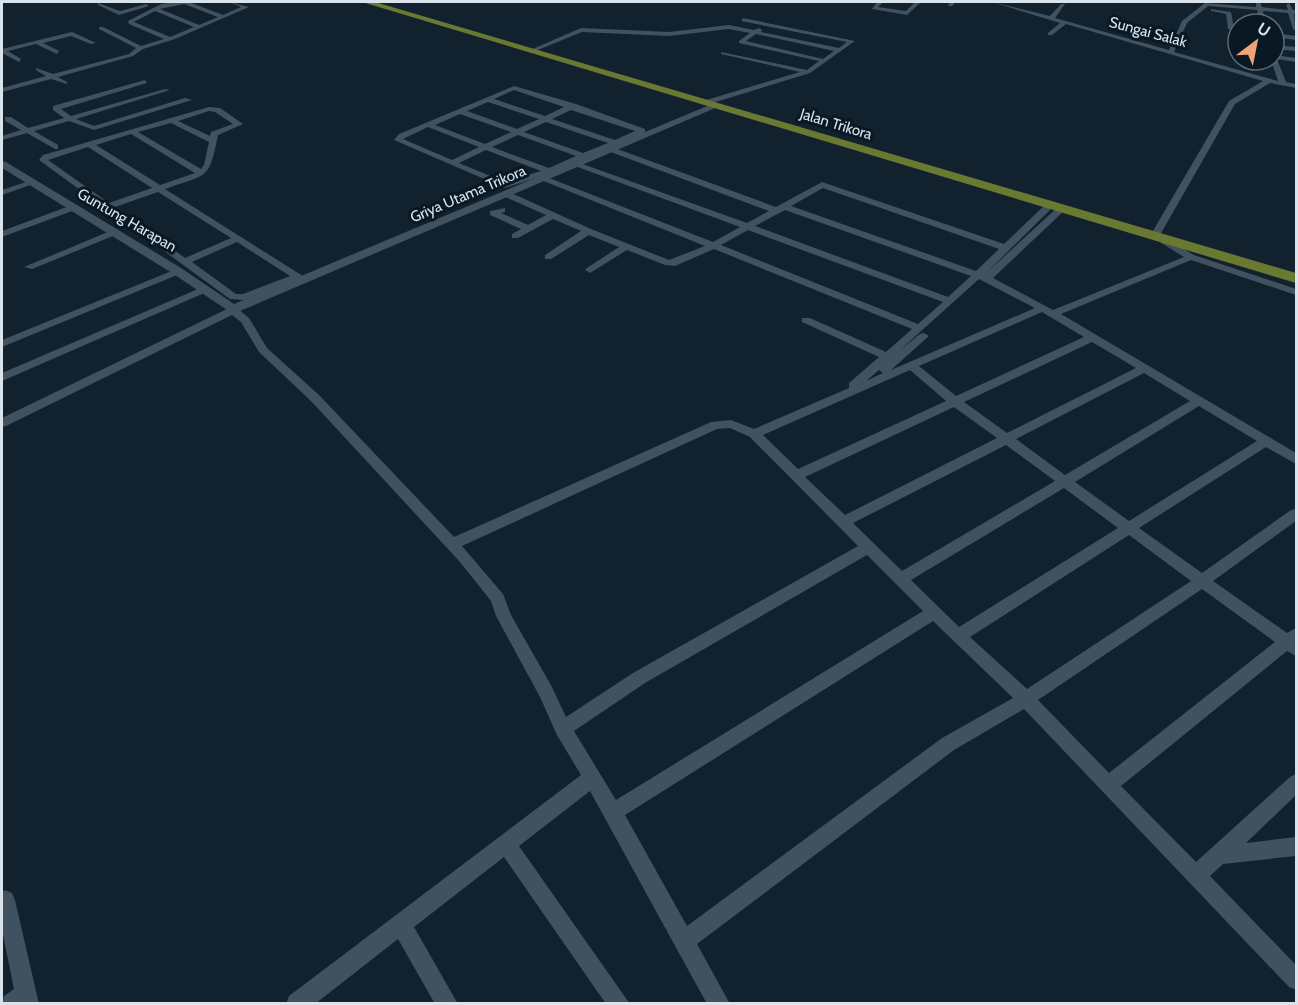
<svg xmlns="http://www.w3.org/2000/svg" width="1298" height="1005" viewBox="0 0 1298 1005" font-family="Cabin,sans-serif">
	<rect width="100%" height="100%" fill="#11212e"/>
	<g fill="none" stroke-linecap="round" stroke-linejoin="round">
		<!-- minor -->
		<g fill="#405160" fill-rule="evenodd">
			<path d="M177,2h12l34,13 18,-8 -12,-5 20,5 -74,32 -32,10 -10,7 -75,21 9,5v2l-16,-5 -49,13v-4l44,-12 -10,-6v-2l17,6 76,-20 7,-6 -37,-19v-2h4l38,19 23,-7 -35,-15 -1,-3 33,-17zM184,4l34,13 -19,8 -39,-16zM155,11l39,16 -24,10 -36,-15z"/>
			<polygon points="877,2 883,2 878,7 906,11 915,2 921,2 907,15 872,9"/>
			<polygon points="950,2 956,2 952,6 948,6"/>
			<path d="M992,2l58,14 11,-12h4l-10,14 114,32 13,-29 23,-18 51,4v-5h4l2,5 26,3 -2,-5 3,-2 4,7h3v4h-2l2,17 -3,-2 -5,-16 -25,-2 3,13h-6l-3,-14 -49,-4 -21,17 -13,29 104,29 -7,-21h3v-5l22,3v4l-19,-3 9,23 10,2v4l-26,-5 -35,21 -75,131 34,20 102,34v6l-105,-35 -130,54 235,139v11l-30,-17 -127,81 63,45 89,-63 5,-1v12l-83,60 74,52 9,-5v28l-9,-5 -166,135 75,76 94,-85 6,-3v21l-50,48 50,-6v19l-73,8 -13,12 86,89v25l-7,-3 -265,-278 -70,41 -257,194 33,60h-23l-117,-213 -71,55 111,158h-24l-102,-147 -90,70 44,77h-23l-37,-65 -83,65h-29l3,-8 292,-221 -24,-40 -17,-38 -44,-81 -5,-15 -31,-39 -149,-161 -52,-49 -18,-30 -9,-7 -226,111 -4,1v-9l227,-110h8l12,10 18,30 52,47 135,142 257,-115 20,-2 23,9 95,-41v-5l30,-26 -77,-35v-4h8l76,34 26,-23 -198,-80 -39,17 -10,-1 -38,-15 -37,23 -5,-3 2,-2 32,-21 -30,-12 -38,24h-6v-4l36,-24 -28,-12 -35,19h-6v-4l9,-5 -31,-14v-4l15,-3v4l-4,1 27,12 18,-10 -43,-19v-4h6l82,37 78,31 36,-14 -164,-66v-4h3l169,66 27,-15 -165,-61v-3l-23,10 -47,15 -111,-48 5,-6 115,-48 62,18 69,25v4l-33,14 164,60 46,-25 182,62 43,-41h6v4l-68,67 74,-68h6v4l-72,68 60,32 131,-53 -34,-21 79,-135 34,-20 -197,-57 -14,11h-4v-2l12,-10zM514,90l50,17 -19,9 -51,-17zM488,102l51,17 -22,10 -50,-18zM571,110l64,21 -20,9 -63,-21zM460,114l51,18 -26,12 -50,-19zM546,122l62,21 -25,10 -59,-21zM428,127l51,20 -27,13 -49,-21zM518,135l58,21 -27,12 -57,-21zM607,149l1,2 161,60 -22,12 -170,-61 6,-3 8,1 -1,-4zM486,150l55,21 -36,11 -46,-19zM823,188l176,61 -23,22 -185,-65zM785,210l186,66 -23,21 -193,-71zM748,230l195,72 -25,22 -197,-79zM979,279l56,29 -144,62 38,-34 -5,-3 -4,1 -20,16zM1042,312l42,25 -128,59 -37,-30zM1092,342l44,26 -129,65 -43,-31zM879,370l4,3 -17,8zM910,370l36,31 -148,68 -35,-34zM1144,373l46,28 -125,74 -49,-36zM1199,406l58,35 -128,80 -54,-39zM954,407l43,31 -152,77 -40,-38zM730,428l20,9 108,109 -225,127 -67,44 -14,-30 -41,-72 -8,-21 -41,-48 255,-117zM1006,445l49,36 -153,90 -49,-48zM1064,488l54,40 -159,99 -48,-47zM1129,535l62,46 -164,108 -57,-52zM867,555l56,56 -307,189 -42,-69 71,-48zM1202,589l73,53 -166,131 -71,-73zM933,621l80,77 -71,40 -255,188 -62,-111z"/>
			<polygon points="98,3 120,11 146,4 149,6 119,15 98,5"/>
			<polygon points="1211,9 1231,12 1234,28 1238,29 1238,33 1228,29 1226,14 1211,11"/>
			<path d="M743,18l112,23 -45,32 -104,32h-3v-4l97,-29 -79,-18v-2l86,18 12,-9 -80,-18v-2l11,-8 -21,-4 -60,7 -87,-4 -49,20 -5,-1 53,-23 88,4 60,-7 25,5 5,-2 3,2 -1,2 78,16 8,-6 -106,-21zM756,34l78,17 -11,8 -77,-18z"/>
			<polygon points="72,32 96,43 91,44 71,36 43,43 59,51 57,54 36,44 8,51 21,59 19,62 2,53 2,49"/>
			<polygon points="1274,33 1296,36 1296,40 1274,37"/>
			<polygon points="1274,45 1296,47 1296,51 1274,49"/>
			<polygon points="145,80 147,83 61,109 71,116 165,89 170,90 76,119 94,126 185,98 192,100 94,130 69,121 34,131 58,145 58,149 55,149 27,133 2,140 2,136 21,130 5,121 5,117 11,117 28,128 64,118 53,110 53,106"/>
			<path d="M209,107l11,1 23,16 -25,11c-9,46 -11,39 -53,54l141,89v4l-10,-1 -52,19 -14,-1 -191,-139 4,-5zM209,111l6,1 18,12 -22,8 -1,4 -32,-15zM171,123l38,19 -5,23 -3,4 -63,-37zM131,134l64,39 -35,12 -64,-40zM88,147l64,41 -43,15 -61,-43zM158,192l73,46 -46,20 -70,-51zM237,242l53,34 -47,18h-7l-44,-32z"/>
			<polygon points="29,181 36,183 2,195 2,190"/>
			<polygon points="72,205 76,208 75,210 2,237 2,231"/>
			<polygon points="115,229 118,230 118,234 32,269 24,267"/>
			<polygon points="179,268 184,271 182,273 2,347 2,340"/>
			<polygon points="205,286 209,287 209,291 2,381 2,373"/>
			<polygon points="5,890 12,893 15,900 39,1004 2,1004 4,996 14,989 2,930 2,892"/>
		</g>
		<!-- tertiary -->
		<polygon fill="#405160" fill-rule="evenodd" points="712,104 720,106 233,314 172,273 2,168 2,161 6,162 181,268 234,304"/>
		<!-- primary -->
		<polygon fill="#6a7931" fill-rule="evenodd" points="362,2 375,2 1296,273 1296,283"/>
	</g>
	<g text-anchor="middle" stroke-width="6" stroke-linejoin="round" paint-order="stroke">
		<!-- far-street labels -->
		<g font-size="15" fill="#d8e3eb" stroke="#081824">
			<text transform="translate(1148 32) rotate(15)" y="5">Sungai Salak</text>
			<text transform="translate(836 124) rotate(17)" y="5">Jalan Trikora</text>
			<text transform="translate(468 194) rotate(-23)" y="5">Griya Utama Trikora</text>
			<text transform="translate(127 220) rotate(30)" y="5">Guntung Harapan</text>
		</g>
	</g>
	<!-- border -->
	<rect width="1298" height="1005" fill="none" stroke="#d8e3eb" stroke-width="6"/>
	<!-- north arrow -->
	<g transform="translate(1256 42) rotate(32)"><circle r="28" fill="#081824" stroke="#5b6974" stroke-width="1.5"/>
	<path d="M0-4.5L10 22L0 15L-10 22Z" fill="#f0a278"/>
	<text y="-9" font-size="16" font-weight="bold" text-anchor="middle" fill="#d8e3eb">U</text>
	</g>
</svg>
